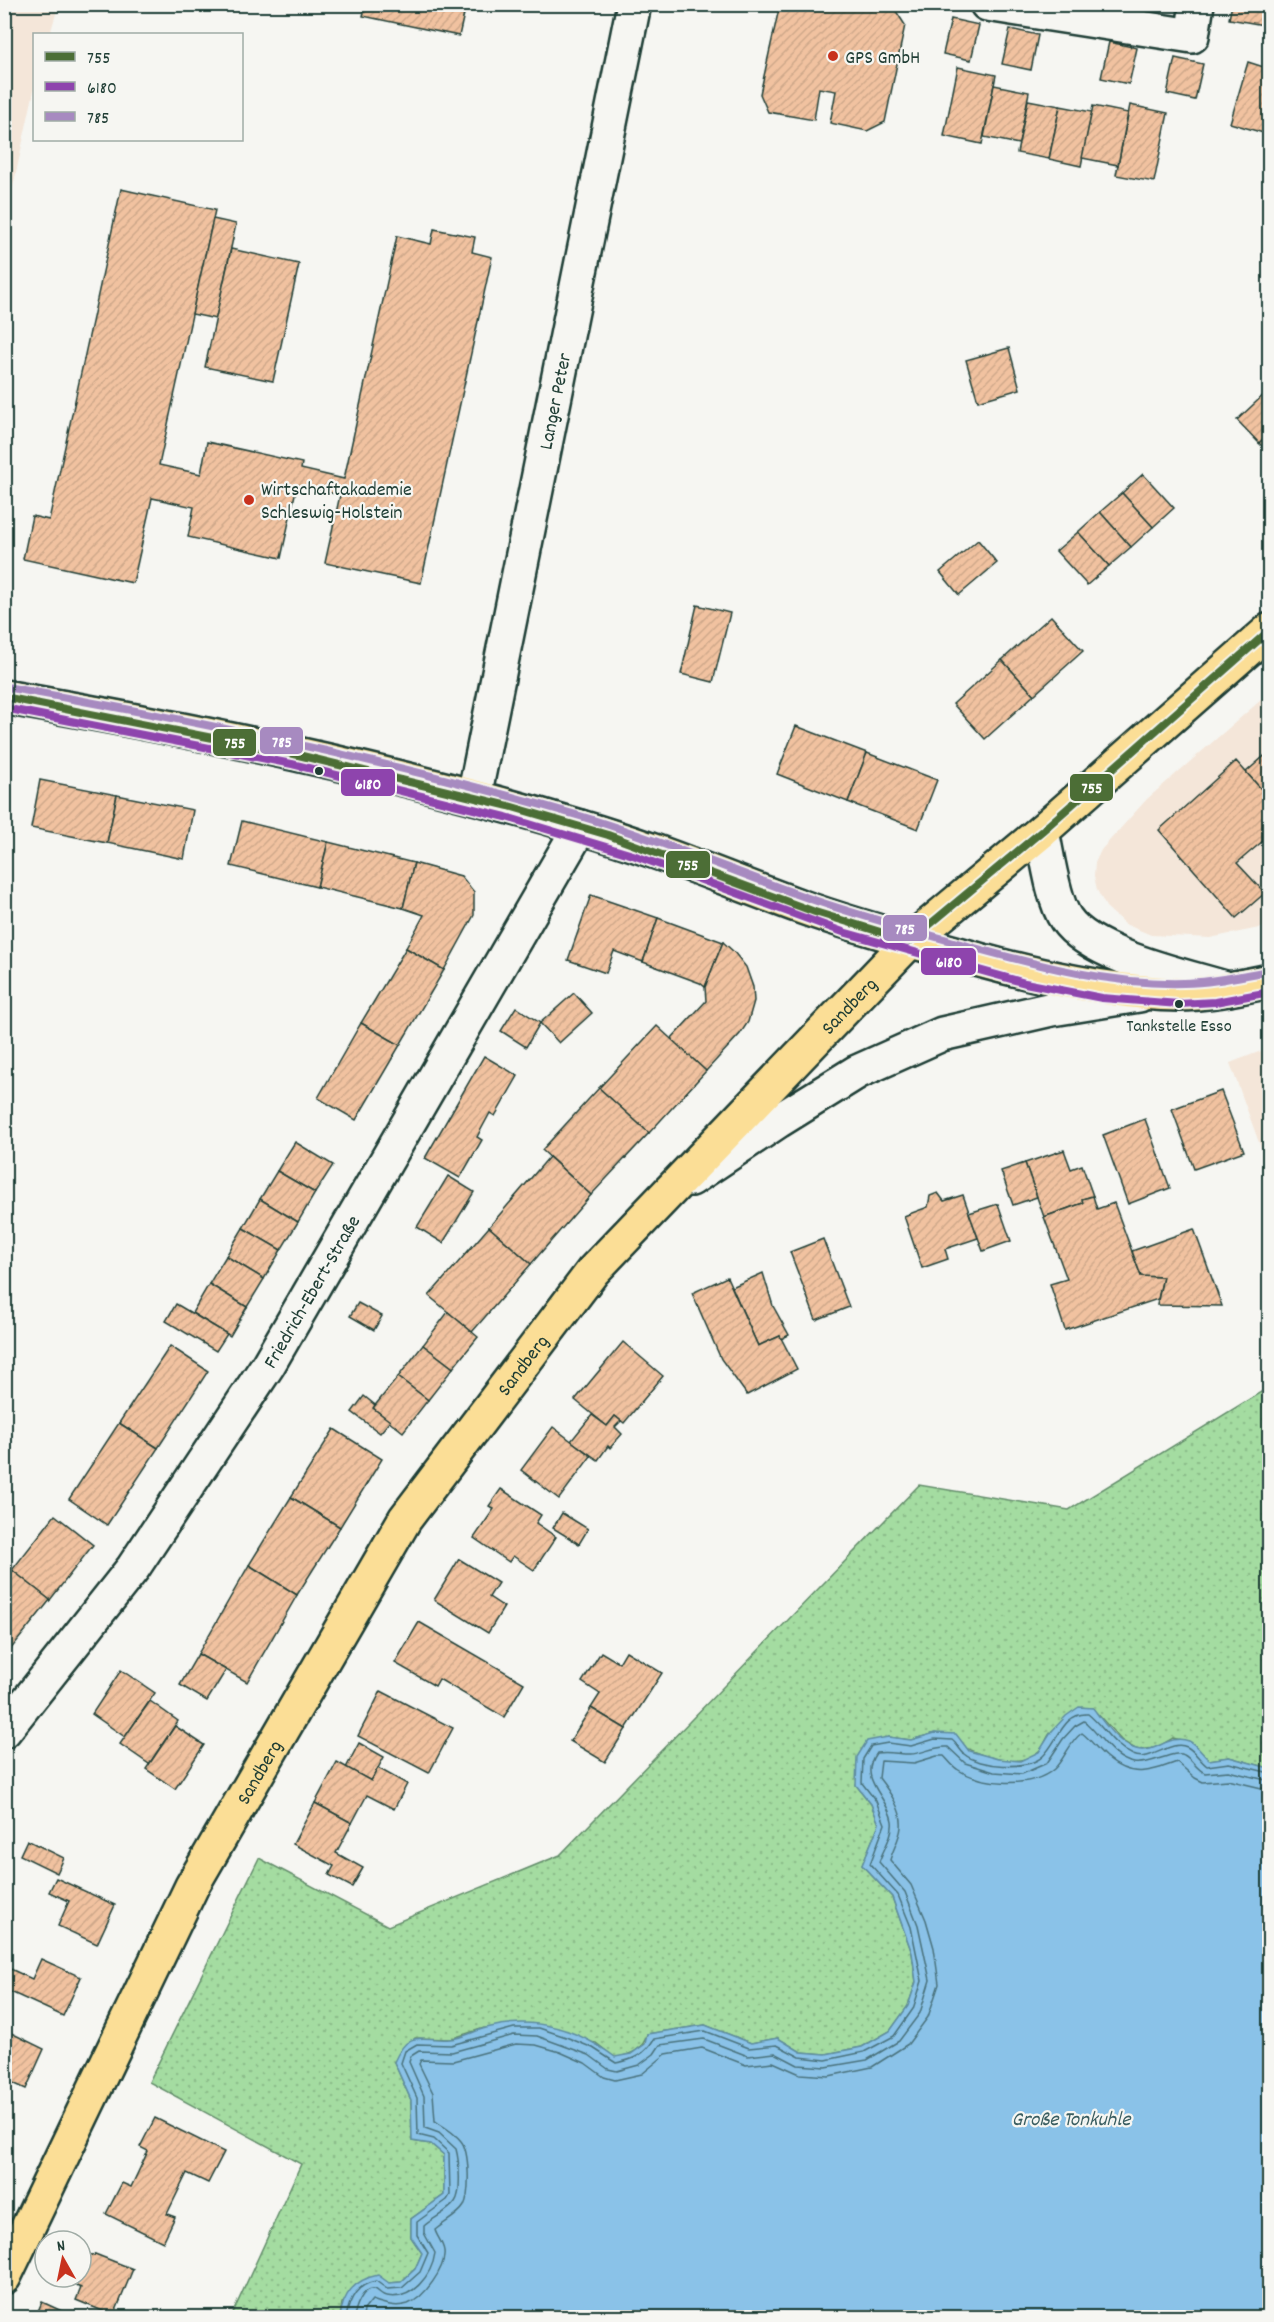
<svg xmlns="http://www.w3.org/2000/svg" width="1274" height="2322" viewBox="0 0 1274 2322" font-family="Dekko,sans-serif">
	<defs>
		<pattern id="park-dots" width="8" height="8" patternUnits="userSpaceOnUse" patternTransform="scale(1.5)"><rect width="8" height="8" fill="#a4dca1"/><path d="M2 2h.1M6 6h.1" fill="none" stroke="#8dbe8b" stroke-width="1.8" stroke-linecap="round"/></pattern>
		<pattern id="building-hatch" width="6" height="6" patternUnits="userSpaceOnUse" patternTransform="scale(1.5)"><rect width="6" height="6" fill="#f1c2a0"/><path d="M-1 1l2-2M0 6l6-6M5 7l2-2" fill="none" stroke="#cea88a"/></pattern>
	</defs>
	<rect width="100%" height="100%" fill="#f6f6f2"/>
	<filter id="ink" filterUnits="userSpaceOnUse"><feTurbulence type="fractalNoise" baseFrequency=".0167" numOctaves="2"/><feDisplacementMap in="SourceGraphic" scale="12" xChannelSelector="R" yChannelSelector="G"/><feConvolveMatrix kernelMatrix="1 2 1 2 8 2 1 2 1" color-interpolation-filters="sRGB"/></filter>
	<g filter="url(#ink)">
		<!-- built -->
		<g fill="#f4e6d9">
			<polygon points="5,4 58,4 58,7 50,34 34,34 34,91 5,223"/>
			<polygon points="1269,693 1269,926 1210,938 1151,935 1125,924 1106,907 1097,890 1094,876 1095,863 1101,850 1147,799"/>
			<polygon points="1269,1048 1270,1048 1269,1170 1230,1063"/>
		</g>
		<!-- park -->
		<path fill="url(#park-dots)" stroke="#628c6a" stroke-width="1.5" d="M1269,1387v381l-40,-11 -20,3 -19,-18 -17,-4 -17,10 -19,2 -15,-9 -30,-33c-11,6 -31,15 -40,23 -6,6 -7,15 -13,20 -25,25 -79,-5 -104,-18l-24,7 -23,-3 -32,48 15,19 8,20 -17,41 30,32 20,56 4,29 -8,24 -18,25 -28,16 -36,7 -25,-2 -23,-14 -27,5 -46,-18 -58,9c-4,17 -16,20 -32,24l-19,-15 -112,-15 -34,11 -35,-1 -21,24 17,38 1,41 19,3 13,11v40l-33,24v18l11,16 -7,16 -14,13 -12,1 -47,20 -2,14h-109l70,-153 -152,-82 110,-224 129,68 172,-71 359,-370 150,25z"/>
		<!-- water -->
		<path fill="#8ac2e8" stroke="#5f8da0" stroke-width="1.5" d="M1079,1707l14,1c10,14 25,36 43,41 19,6 32,-16 53,-8 7,3 14,14 20,19l20,-3 40,11v549h-929c3,-23 14,-37 38,-42l11,8 12,-1 14,-13 7,-16 -11,-16v-18l33,-24v-40l-13,-11 -19,-3 -1,-41 -17,-38c15,-34 27,-21 56,-23 13,-1 24,-8 36,-11 48,-13 90,0 129,29l16,-3 14,-10 2,-10 58,-9 46,18 27,-5 23,14 25,2 36,-7 28,-16 18,-25 8,-24 -4,-29 -20,-56 -30,-32 17,-41 -8,-20 -15,-19 1,-28 10,-16 21,-4 23,3 24,-7 21,1 13,17 29,8 22,2 19,-9 13,-21 14,-15z"/>
		<g fill="none" stroke-linecap="round" stroke-linejoin="round">
			<!-- shore -->
			<g stroke="#4a727c" stroke-width="1.5">
				<path d="M346,2318c3,-19 11,-34 30,-37l11,8 15,-1 18,-16 8,-19 -11,-18v-13l30,-22 3,-5 -1,-42 -15,-14 -16,-4 -1,-37 -16,-35 4,-12 12,-7 34,1 63,-17h25l27,9 27,11 23,15c18,-3 29,-9 38,-24l51,-8 44,17 28,-3 23,12 26,3 38,-8 30,-16 19,-27 9,-28 -11,-54 -13,-32 -28,-31 15,-40 -9,-23 -14,-18 1,-24 8,-13 17,-3 23,3 24,-7 17,1c5,4 8,10 12,14 15,13 64,17 79,2 15,-14 20,-44 45,-42 16,13 25,32 45,41 19,8 36,-16 54,-8 8,4 13,14 20,19l22,-3 41,10"/>
				<path d="M354,2318c1,-9 8,-31 21,-29 4,2 7,7 12,7 25,5 45,-21 48,-43l-11,-20v-7c9,-8 24,-14 31,-24 7,-9 4,-42 1,-53l-17,-16 -14,-5 -1,-32 -15,-34 2,-6 8,-5 33,1 62,-17 23,1 52,19 19,14 9,2 22,-6 15,-11 6,-9 44,-6 44,17 27,-3 23,12 28,2 41,-7 32,-19 21,-28 10,-33 -12,-55 -13,-33 -26,-30c4,-12 15,-28 13,-41 -4,-25 -35,-41 -16,-68 12,-2 22,1 34,1 13,0 23,-8 38,-7l17,16 29,9 28,2 25,-11 16,-24 12,-13 9,-5c16,13 28,38 50,42 16,3 41,-14 50,-8 8,4 12,14 21,18l23,-2 42,10"/>
				<path d="M363,2318l1,-8 8,-10c12,4 23,8 36,4 16,-6 38,-36 36,-53 -1,-8 -7,-14 -9,-21 9,-8 23,-14 29,-24 6,-12 6,-54 -3,-65 -7,-9 -18,-15 -26,-20l-2,-28 -14,-29 2,-4 32,1 63,-17 20,1 24,7 25,11 19,14 11,3 27,-6 24,-20 36,-6 44,17 27,-3 27,12 29,2 43,-9 36,-23 20,-27 11,-33 -5,-36 -8,-28 -15,-35 -21,-25c3,-11 10,-22 11,-33 2,-17 -12,-36 -22,-49l2,-17 33,2 23,-7h7c4,4 8,10 13,13 24,16 74,20 97,0 11,-10 15,-27 28,-36 9,7 15,16 24,24 24,22 45,15 71,5l18,16 8,4 25,-2 42,10"/>
			</g>
		</g>
		<!-- building -->
		<g fill="url(#building-hatch)" stroke="#1f3d34" stroke-width="1.5">
			<polygon points="366,4 484,4 483,9 466,5 459,36 363,16"/>
			<polygon points="780,4 876,4 894,8 905,25 885,122 867,131 830,123 836,91 819,88 814,120 768,112 760,94"/>
			<polygon points="1232,4 1270,4 1270,26 1229,19"/>
			<polygon points="951,19 979,25 971,60 943,54"/>
			<polygon points="1010,29 1038,35 1031,70 1002,64"/>
			<polygon points="1109,42 1137,48 1129,84 1101,78"/>
			<polygon points="1175,58 1203,64 1195,100 1167,94"/>
			<polygon points="1248,62 1270,69 1270,135 1230,123"/>
			<polygon points="958,67 996,75 982,144 944,136"/>
			<polygon points="994,85 1029,92 1019,144 984,137"/>
			<polygon points="1028,100 1060,106 1049,159 1017,153"/>
			<polygon points="1130,105 1168,113 1154,182 1116,175"/>
			<polygon points="1060,106 1092,112 1081,166 1049,159"/>
			<polygon points="1093,106 1128,113 1118,165 1082,158"/>
			<polygon points="121,189 215,210 159,465 201,474 207,442 302,463 301,469 344,479 397,236 431,244 434,229 475,237 472,252 492,257 421,583 325,563 340,495 297,485 281,558 188,537 194,507 152,498 133,583 23,559 32,516 49,520"/>
			<polygon points="213,219 236,224 216,319 192,314"/>
			<polygon points="231,249 299,264 273,381 205,367"/>
			<polygon points="1009,348 1020,389 978,401 966,360"/>
			<polygon points="1270,389 1270,433 1259,443 1237,420"/>
			<polygon points="1270,433 1270,454 1259,443"/>
			<polygon points="1143,474 1174,508 1153,527 1122,493"/>
			<polygon points="1122,493 1153,527 1131,547 1100,512"/>
			<polygon points="1100,512 1131,547 1109,566 1078,532"/>
			<polygon points="1078,532 1109,566 1087,585 1056,551"/>
			<polygon points="978,540 997,563 959,595 940,572"/>
			<polygon points="697,605 730,613 713,682 681,674"/>
			<polygon points="1051,616 1083,651 1034,695 1002,660"/>
			<polygon points="1002,660 1034,695 985,739 953,704"/>
			<polygon points="796,726 867,753 848,802 777,774"/>
			<polygon points="1270,751 1270,799 1246,772"/>
			<polygon points="867,753 937,780 918,829 848,802"/>
			<polygon points="1236,761 1270,799 1270,835 1237,863 1265,893 1236,918 1159,830"/>
			<polygon points="40,780 117,795 107,843 31,828"/>
			<polygon points="117,795 193,810 184,859 107,843"/>
			<polygon points="242,821 328,842 317,887 231,866"/>
			<polygon points="328,842 414,863 403,908 317,887"/>
			<polygon points="414,863 461,876 474,892 474,915 444,970 406,948 424,915 403,908"/>
			<polygon points="591,895 658,918 643,962 614,951 606,973 568,960"/>
			<polygon points="658,918 723,942 705,987 700,983 643,962"/>
			<polygon points="723,942 734,952 746,967 753,987 754,1001 748,1022 740,1034 706,1071 671,1039 706,1001 705,987"/>
			<polygon points="406,948 444,970 400,1045 361,1023"/>
			<polygon points="574,993 592,1013 559,1043 540,1023"/>
			<polygon points="516,1007 540,1023 526,1047 501,1031"/>
			<polygon points="361,1023 400,1045 356,1120 318,1098"/>
			<polygon points="657,1026 706,1071 649,1133 599,1088"/>
			<polygon points="484,1056 518,1076 495,1116 490,1113 477,1137 482,1140 460,1178 425,1158"/>
			<polygon points="599,1088 649,1133 591,1195 542,1150"/>
			<polygon points="1221,1091 1244,1151 1194,1169 1172,1109"/>
			<polygon points="1145,1119 1170,1188 1128,1204 1103,1135"/>
			<polygon points="295,1142 333,1165 315,1193 277,1171"/>
			<polygon points="1064,1150 1071,1169 1082,1165 1093,1196 1082,1199 1083,1203 1044,1217 1025,1163"/>
			<polygon points="549,1157 591,1195 531,1264 489,1227"/>
			<polygon points="1025,1163 1037,1197 1013,1205 1001,1171"/>
			<polygon points="277,1171 315,1193 298,1222 260,1199"/>
			<polygon points="448,1176 474,1192 443,1243 417,1227"/>
			<polygon points="938,1193 944,1201 963,1195 978,1238 945,1249 948,1259 922,1268 904,1216 928,1207 930,1196"/>
			<polygon points="1093,1196 1097,1209 1114,1203 1141,1276 1163,1277 1158,1299 1065,1330 1050,1284 1067,1279 1044,1217 1083,1203 1082,1199"/>
			<polygon points="260,1199 298,1222 281,1250 243,1228"/>
			<polygon points="998,1204 1011,1241 983,1251 969,1213"/>
			<polygon points="489,1227 531,1264 472,1332 429,1296"/>
			<polygon points="243,1228 281,1250 264,1279 226,1256"/>
			<polygon points="1194,1229 1222,1306 1157,1305 1163,1277 1141,1276 1132,1251"/>
			<polygon points="823,1239 849,1307 816,1320 790,1252"/>
			<polygon points="226,1256 264,1279 247,1307 209,1284"/>
			<polygon points="763,1273 773,1306 789,1335 781,1339 780,1336 758,1346 732,1287"/>
			<polygon points="727,1277 758,1346 780,1336 797,1369 747,1395 721,1359 692,1293"/>
			<polygon points="209,1284 247,1307 230,1336 192,1313"/>
			<polygon points="358,1303 382,1316 374,1330 350,1316"/>
			<polygon points="176,1304 227,1334 216,1351 166,1321"/>
			<polygon points="448,1312 478,1337 453,1368 423,1345"/>
			<polygon points="623,1342 663,1376 624,1423 615,1416 607,1426 575,1400"/>
			<polygon points="423,1345 453,1368 428,1400 398,1377"/>
			<polygon points="170,1346 208,1371 158,1448 119,1423"/>
			<polygon points="398,1377 428,1400 403,1432 373,1408"/>
			<polygon points="364,1396 375,1405 373,1408 390,1421 380,1433 352,1412"/>
			<polygon points="592,1415 607,1426 615,1416 621,1421 615,1427 622,1434 610,1448 608,1446 598,1460 571,1441"/>
			<polygon points="119,1423 158,1448 107,1525 69,1499"/>
			<polygon points="553,1427 591,1456 559,1499 521,1470"/>
			<polygon points="334,1429 382,1459 340,1527 291,1497"/>
			<polygon points="501,1489 541,1515 536,1523 556,1537 534,1570 513,1556 509,1562 474,1538 494,1509 489,1506"/>
			<polygon points="291,1497 340,1527 297,1595 249,1565"/>
			<polygon points="562,1513 588,1529 579,1544 553,1528"/>
			<polygon points="55,1515 93,1545 50,1600 12,1570"/>
			<polygon points="459,1559 498,1583 489,1597 504,1607 488,1633 434,1600"/>
			<polygon points="249,1565 297,1595 247,1682 198,1654"/>
			<polygon points="12,1570 50,1600 6,1655 4,1579"/>
			<polygon points="419,1622 524,1683 504,1717 439,1679 435,1686 395,1663"/>
			<polygon points="626,1651 662,1673 626,1729 591,1708 600,1694 582,1682 601,1652 619,1663"/>
			<polygon points="198,1654 226,1670 207,1701 180,1685"/>
			<polygon points="121,1670 155,1693 125,1737 92,1714"/>
			<polygon points="381,1691 453,1728 429,1773 358,1736"/>
			<polygon points="150,1701 178,1721 149,1764 120,1744"/>
			<polygon points="591,1708 626,1729 605,1762 570,1741"/>
			<polygon points="175,1726 204,1745 175,1789 146,1769"/>
			<polygon points="359,1743 384,1757 371,1781 346,1768"/>
			<polygon points="337,1762 371,1781 378,1768 407,1784 394,1809 367,1795 352,1823 315,1803"/>
			<polygon points="315,1803 352,1823 336,1853 363,1868 352,1887 329,1875 334,1866 293,1844"/>
			<polygon points="27,1840 64,1858 57,1873 20,1855"/>
			<polygon points="56,1878 115,1905 97,1944 58,1926 69,1901 49,1892"/>
			<polygon points="41,1959 81,1977 63,2016 4,1989 4,1966 32,1979"/>
			<polygon points="5,2030 44,2049 26,2089 4,2079"/>
			<polygon points="155,2118 224,2152 208,2183 187,2173 167,2214 175,2217 163,2242 106,2214 122,2183 131,2187 148,2151 140,2147"/>
			<polygon points="81,2251 94,2256 95,2254 133,2269 115,2313 111,2312 110,2314 76,2300 81,2288 55,2277 81,2277"/>
			<polygon points="42,2302 77,2318 35,2318"/>
		</g>
		<g fill="none" stroke-linecap="round" stroke-linejoin="round">
			<defs>
				<g id="minor">
					<polyline points="987,4 1192,36 1197,4"/>
					<path id="s1" d="M474,797l160,-793"/>
					<path d="M1042,831c5,23 11,70 24,88 25,37 120,57 162,70"/>
					<polyline points="691,1179 778,1121 857,1072 942,1034 1052,1009 1139,995"/>
					<path id="s2" d="M4,1731l129,-163 135,-203 312,-538"/>
				</g>
				<g id="major">
					<path d="M4,697c195,34 387,73 576,130 76,22 148,53 222,80 58,21 118,36 177,53 62,17 135,33 200,34 30,0 61,-7 91,-13"/>
					<path id="s3" d="M4,2277l188,-391 184,-317 29,-50 188,-248 317,-330 132,-110 228,-201"/>
				</g>
			</defs>
			<!-- minor casing -->
			<use href="#minor" stroke="#1f3d34" stroke-width="38"/>
			<!-- major casing -->
			<use href="#major" stroke="#1f3d34" stroke-width="38"/>
			<!-- minor -->
			<use href="#minor" stroke="#f6f6f2" stroke-width="33"/>
			<!-- major -->
			<use href="#major" stroke="#fbde96" stroke-width="33"/>
			<defs>
				<g id="bus-1">
					<polyline points="4,697 294,754 509,806 608,835 815,912 910,941"/>
					<polyline points="910,941 1042,831 1270,630"/>
				</g>
				<polyline id="bus-2" points="4,708 292,764 506,817 633,855 843,932 1025,983 1102,998 1179,1004 1215,1002 1270,992"/>
				<path id="bus-3" d="M6,687c193,34 386,74 574,129 78,23 152,55 228,82 54,19 109,33 163,49 69,19 142,38 213,36 28,0 56,-7 84,-12"/>
			</defs>
			<!-- bus-1 casing -->
			<use href="#bus-1" stroke="#f6f6f2" stroke-width="12"/>
			<!-- bus-2 casing -->
			<use href="#bus-2" stroke="#f6f6f2" stroke-width="12"/>
			<!-- bus-3 casing -->
			<use href="#bus-3" stroke="#f6f6f2" stroke-width="12"/>
			<!-- bus-1 -->
			<use href="#bus-1" stroke="#4c6e36" stroke-width="8"/>
			<!-- bus-2 -->
			<use href="#bus-2" stroke="#8e44ad" stroke-width="8"/>
			<!-- bus-3 -->
			<use href="#bus-3" stroke="#a78ac0" stroke-width="8"/>
		</g>
	</g>
	<!-- markers -->
	<g fill="#c8321e" stroke="#f6f6f2" stroke-width="2">
		<circle cx="833" cy="56" r="6"/>
		<circle cx="249" cy="500" r="6"/>
	</g>
	<g fill="#1f3d34" stroke="#f6f6f2" stroke-width="2">
		<circle cx="319" cy="771" r="5"/>
		<circle cx="1179" cy="1004" r="5"/>
	</g>
	<g text-anchor="middle" stroke-width="4.5" stroke-linejoin="round" paint-order="stroke">
		<!-- bus labels -->
		<g font-size="18" fill="#1f3d34" stroke="#f6f6f2">
			<text x="1179" y="1031">Tankstelle Esso</text>
		</g>
		<!-- poi labels -->
		<g font-size="20" fill="#1f3d34" stroke="#f6f6f2" text-anchor="start">
			<text x="845" y="63">GPS GmbH</text>
			<text x="261" y="495">Wirtschaftakademie<tspan x="261" dy="23">Schleswig-Holstein</tspan></text>
		</g>
		<!-- street labels -->
		<g font-size="20" fill="#1f3d34" stroke="#f6f6f2">
			<text dy="7" stroke="none"><textPath href="#s1" startOffset="404">Langer Peter</textPath></text>
			<text dy="7" stroke="none"><textPath href="#s3" startOffset="1538">Sandberg</textPath></text>
			<text dy="7" stroke="none"><textPath href="#s2" startOffset="537">Friedrich-Ebert-Straße</textPath></text>
			<text dy="7" stroke="none"><textPath href="#s3" startOffset="1052">Sandberg</textPath></text>
			<text dy="7" stroke="none"><textPath href="#s3" startOffset="566">Sandberg</textPath></text>
		</g>
		<!-- water labels -->
		<g font-size="21" font-style="italic" fill="#3a5e61" stroke="#f6f6f2">
			<text x="1071" y="2125">Große Tonkuhle</text>
		</g>
	</g>
	<g stroke="#f6f6f2" stroke-width="2">
		<rect x="259" y="726" width="45" height="29" rx="6" fill="#a78ac0"/>
		<rect x="212" y="728" width="45" height="29" rx="6" fill="#4c6e36"/>
		<rect x="340" y="768" width="56" height="29" rx="6" fill="#8e44ad"/>
		<rect x="1069" y="773" width="45" height="29" rx="6" fill="#4c6e36"/>
		<rect x="665" y="850" width="46" height="29" rx="6" fill="#4c6e36"/>
		<rect x="882" y="914" width="46" height="28" rx="6" fill="#a78ac0"/>
		<rect x="920" y="947" width="57" height="29" rx="6" fill="#8e44ad"/>
	</g>
	<g font-size="16" text-anchor="middle" font-weight="bold" fill="#fff">
		<text x="282" y="747">785</text>
		<text x="235" y="748">755</text>
		<text x="368" y="789">6180</text>
		<text x="1092" y="793">755</text>
		<text x="688" y="870">755</text>
		<text x="905" y="934">785</text>
		<text x="949" y="967">6180</text>
	</g>
	<!-- margin -->
	<rect width="1274" height="2322" fill="none" stroke="#f6f6f2" stroke-width="24"/>
	<rect x="12" y="12" width="1250" height="2298" fill="none" stroke="#1f3d34" stroke-width="2" filter="url(#ink)"/>
	<!-- legend -->
	<rect x="33" y="33" width="210" height="108" fill="#f6f6f2" stroke="#a0aca6" stroke-width="1.5"/>
	<rect x="45" y="52" width="30" height="9" fill="#4c6e36" stroke="#a0aca6" stroke-width="1.5"/>
	<text x="87" y="63" font-size="18" fill="#1f3d34">755</text>
	<rect x="45" y="82" width="30" height="9" fill="#8e44ad" stroke="#a0aca6" stroke-width="1.5"/>
	<text x="87" y="93" font-size="18" fill="#1f3d34">6180</text>
	<rect x="45" y="112" width="30" height="9" fill="#a78ac0" stroke="#a0aca6" stroke-width="1.5"/>
	<text x="87" y="123" font-size="18" fill="#1f3d34">785</text>
	<!-- north arrow -->
	<g transform="translate(63 2259) rotate(351)"><circle r="28" fill="#f6f6f2" stroke="#a0aca6" stroke-width="1.5"/>
	<path d="M0-4.5L10 22L0 15L-10 22Z" fill="#c8321e"/>
	<text y="-9" font-size="16" font-weight="bold" text-anchor="middle" fill="#1f3d34">N</text>
	</g>
</svg>
